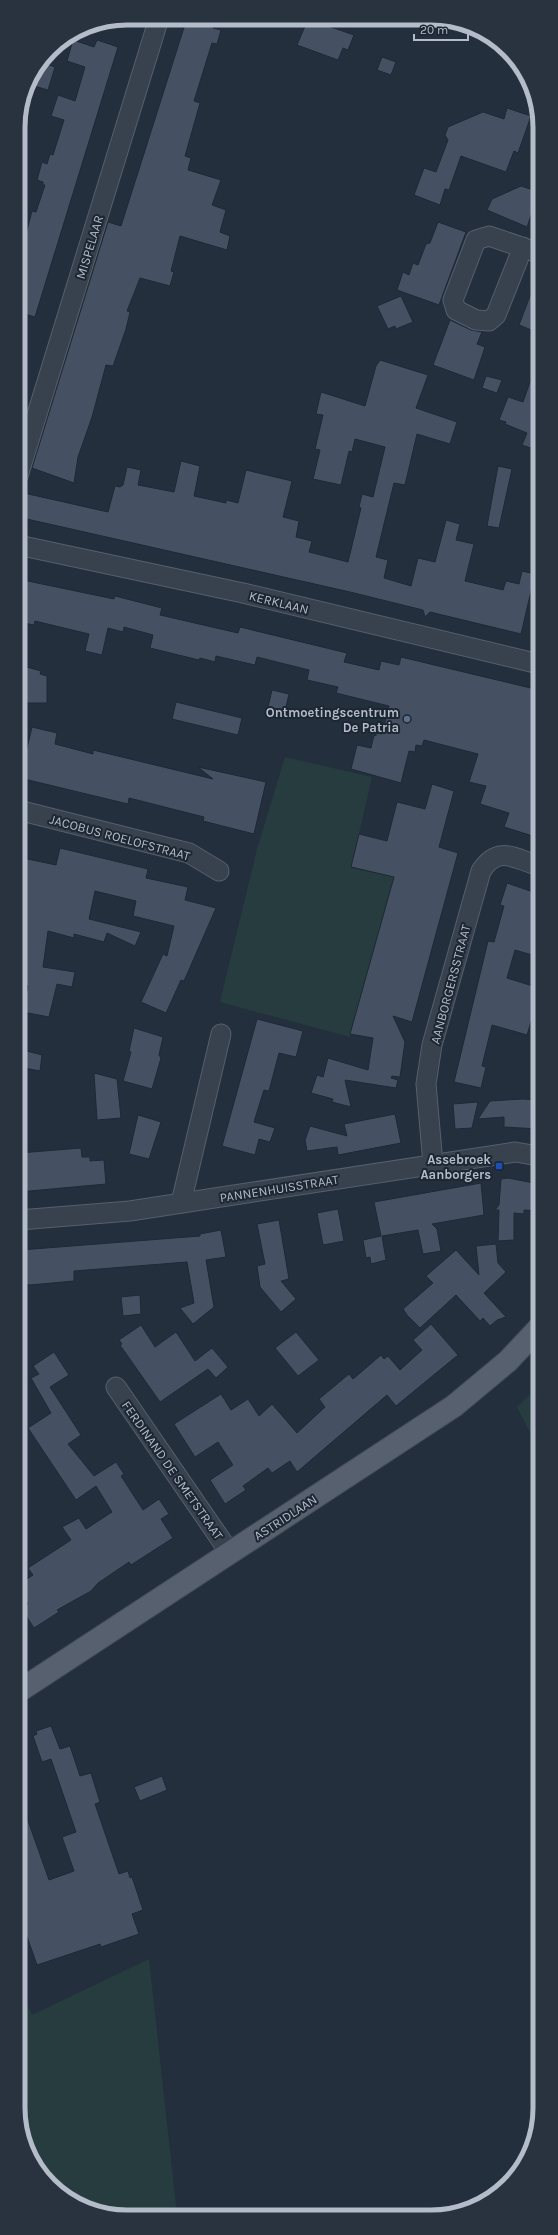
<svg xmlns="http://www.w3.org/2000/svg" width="558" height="2235" viewBox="0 0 558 2235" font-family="Karla,sans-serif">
	<rect width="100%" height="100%" fill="#242f3e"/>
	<!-- green -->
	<g fill="#263c3f">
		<polygon points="285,757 372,777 351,868 394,877 350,1037 220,1002 257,849"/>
		<polygon points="540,1385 540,1452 517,1407"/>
		<polygon points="149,1959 177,2215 105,2215 73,2203 45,2180 19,2123 19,1984 32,2015"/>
	</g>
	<!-- building -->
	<g fill="#455162" stroke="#1f2835">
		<polygon points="187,18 216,19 213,28 221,30 217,44 212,43 194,101 200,103 185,156 191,158 188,170 221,180 212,205 226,210 220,232 230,236 227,250 180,236 171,271 174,272 170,286 140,278 127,311 130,312 126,329 113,366 106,365 92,417 78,457 74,483 32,468 108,222 121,226"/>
		<polygon points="308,19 354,35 348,50 343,48 338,60 297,45"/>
		<polygon points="73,40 94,47 97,40 118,47 35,317 18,312 18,243 22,233 26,234 32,211 36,212 45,185 43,185 43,182 37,180 42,162 47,164 50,154 53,155 64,120 51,116 58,95 75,101 85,67 67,61"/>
		<polygon points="382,57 396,62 391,75 377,70"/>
		<polygon points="41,62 55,67 48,90 27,84"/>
		<polygon points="507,108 531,116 518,153 514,151 506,172 461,156 449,190 445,189 440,205 414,195 424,168 436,172 448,140 445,135 448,127 483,112 504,119"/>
		<polygon points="521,186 539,192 527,227 487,210 492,199"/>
		<polygon points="438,222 466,232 439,305 397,290 403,272 409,275 413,263 418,265 426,244 430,243"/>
		<polygon points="538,275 539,275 539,333 519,325"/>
		<polygon points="401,296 413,322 396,329 395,326 388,329 377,306"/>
		<polygon points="450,320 471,330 482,332 477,344 485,347 474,380 433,365"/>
		<polygon points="380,360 428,375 416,408 457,422 450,444 417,434 405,485 394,483 376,557 388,560 384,578 411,586 418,558 435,562 446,520 460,524 456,540 474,544 465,581 503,590 506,581 519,584 522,571 535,574 521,634 430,612 425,617 423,610 350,592 18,517 24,493 108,512 115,486 120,487 123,485 127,467 141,470 138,485 174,492 181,461 200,466 194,496 226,503 226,500 238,503 246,470 292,481 283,517 299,521 296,537 312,541 309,552 348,562 361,508 359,507 362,494 373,497 385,447 355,439 352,452 349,451 341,485 313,479 320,450 315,449 323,415 316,414 321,392 365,406 376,366"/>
		<polygon points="537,362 539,363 539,451 522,445 527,433 505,424 506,422 499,420 508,397 523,402"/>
		<polygon points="486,376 502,380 497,393 482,388"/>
		<polygon points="498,466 512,469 499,528 487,526"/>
		<polygon points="18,579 114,599 115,596 162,608 160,615 238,633 240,627 347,653 344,662 379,670 381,661 399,665 401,657 539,690 539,838 504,827 509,813 480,804 486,786 469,782 478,754 424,740 422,746 416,745 415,752 409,751 401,783 351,769 357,745 371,748 374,735 376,736 376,733 382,734 389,706 336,693 338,687 307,680 309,670 257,657 255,665 216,656 215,662 200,658 199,660 150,648 153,635 124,627 123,632 108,628 102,655 85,651 89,634 35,621 34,625 18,622"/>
		<polygon points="23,666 41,671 40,674 47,676 47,703 20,703 25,683 19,682"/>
		<polygon points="272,690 289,694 285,711 268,707"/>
		<polygon points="176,702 242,718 238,735 172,719"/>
		<polygon points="32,727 57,733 55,744 93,754 93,750 213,779 198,767 266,782 254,834 203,821 204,817 129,798 128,804 20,778"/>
		<polygon points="432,784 454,791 439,847 458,853 412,1022 393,1016 405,1042 400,1077 392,1076 391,1078 398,1080 396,1088 345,1080 351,1107 332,1102 333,1099 311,1093 317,1075 323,1077 328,1058 368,1070 373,1038 350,1034 394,877 351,867 359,834 387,841 397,802 425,809"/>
		<polygon points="60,848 148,869 146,878 188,887 185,900 216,908 184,981 181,980 166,1013 141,1002 163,954 167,956 174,926 133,916 136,901 95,891 89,919 141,932 135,946 107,933 104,942 74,934 74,938 48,931 43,967 75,972 72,987 57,984 49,1017 23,1012 28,986 19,984 18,857 56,865"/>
		<polygon points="507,883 539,894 539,957 515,950 507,978 539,988 539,1014 534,1012 527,1035 492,1025 482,1066 486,1067 481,1088 454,1082 488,941 494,942 504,906 500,905"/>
		<polygon points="257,1019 303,1031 296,1057 279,1053 269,1091 264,1090 254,1122 275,1128 270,1142 259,1139 255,1155 222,1146"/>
		<polygon points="134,1028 163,1037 159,1055 161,1058 152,1089 123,1081 131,1052 129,1051"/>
		<polygon points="19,1049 42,1055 40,1071 19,1067"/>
		<polygon points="94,1073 117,1079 121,1118 97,1120"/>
		<polygon points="522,1099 539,1100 539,1129 504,1127 504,1117 478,1119 490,1101"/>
		<polygon points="478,1102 472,1128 455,1129 453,1104"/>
		<polygon points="395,1114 401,1143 338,1155 337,1147 307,1151 305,1140 310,1126 347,1136 344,1124"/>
		<polygon points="138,1115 161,1122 149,1159 129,1154"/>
		<polygon points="81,1148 82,1157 90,1157 90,1161 104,1160 106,1184 19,1192 19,1153"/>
		<polygon points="508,1178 539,1184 539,1211 524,1210 524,1214 514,1213 514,1240 498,1241 499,1210 495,1210 499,1205 501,1179"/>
		<polygon points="481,1183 484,1215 432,1224 437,1229 441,1251 423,1254 418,1230 382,1236 386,1260 371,1264 370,1257 366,1258 363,1240 381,1236 374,1202"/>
		<polygon points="338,1209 344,1241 323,1245 317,1213"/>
		<polygon points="279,1220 289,1279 281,1281 296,1299 281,1312 260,1287 257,1266 265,1264 257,1224"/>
		<polygon points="221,1230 226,1257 206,1260 214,1307 193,1324 180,1308 194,1303 187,1262 74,1271 74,1281 30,1285 23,1284 22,1275 19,1275 20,1250 200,1236 200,1234"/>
		<polygon points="496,1244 498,1263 506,1272 484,1293 506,1317 497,1320 490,1326 483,1318 480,1321 456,1295 420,1328 407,1315 403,1309 433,1283 426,1276 456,1250 479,1275 476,1246"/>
		<polygon points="140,1295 141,1314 123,1316 121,1297"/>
		<polygon points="431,1324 458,1355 396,1406 387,1395 297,1472 290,1461 272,1473 268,1468 243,1486 246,1490 225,1504 210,1480 233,1465 218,1442 195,1457 174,1424 221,1394 231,1410 248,1399 259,1416 272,1404 297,1433 325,1407 319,1399 349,1374 353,1379 381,1355 384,1359 388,1356 400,1370 422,1350 413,1340"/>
		<polygon points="141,1325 155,1347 176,1332 195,1361 212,1348 228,1367 216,1378 208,1369 160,1402 120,1345 122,1344 119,1340"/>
		<polygon points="296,1332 319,1360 298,1376 275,1348"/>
		<polygon points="54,1352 69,1375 50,1387 81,1435 68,1444 94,1476 116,1462 124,1474 121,1476 143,1510 159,1499 169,1514 161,1519 173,1538 131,1565 129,1562 98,1583 91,1591 57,1610 59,1612 34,1628 21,1608 28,1604 19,1590 19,1584 33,1575 28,1568 71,1540 62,1527 79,1518 86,1529 112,1512 96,1486 76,1500 28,1428 51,1413 31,1378 39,1374 33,1366"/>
		<polygon points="51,1726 60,1749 70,1746 80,1776 91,1773 100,1802 95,1804 119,1874 128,1871 130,1878 132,1877 143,1910 132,1914 139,1934 101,1947 100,1944 37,1965 24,1928 19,1929 19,1890 26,1887 19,1868 19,1802 21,1801 49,1880 74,1871 62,1837 76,1832 51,1759 42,1762 33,1736 37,1734 36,1731"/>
		<polygon points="162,1776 167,1790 140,1801 134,1787"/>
	</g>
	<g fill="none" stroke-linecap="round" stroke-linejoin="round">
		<defs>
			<g id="minor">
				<polyline points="523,247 496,315 489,321 476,320 456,310 453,300 476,240 489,236 539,253"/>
				<polyline points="18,476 159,18"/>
				<polyline points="18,545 243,593 539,664"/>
				<polyline points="18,810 189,853 219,871"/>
				<path d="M433,1164l-7,-80 6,-39 49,-174c17,-26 33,-13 58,-5"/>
				<polyline points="181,1203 221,1034"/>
				<polyline points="19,1220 130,1211 515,1152 539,1156"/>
				<polyline points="116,1387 230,1553"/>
			</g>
			<polyline id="major" points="19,1691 454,1406 508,1361 539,1328"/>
		</defs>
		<!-- minor casing -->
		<use href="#minor" stroke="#565f6c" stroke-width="21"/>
		<!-- major casing -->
		<use href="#major" stroke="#414a57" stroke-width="24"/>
		<!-- minor -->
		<use href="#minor" stroke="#38414e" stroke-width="19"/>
		<!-- major -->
		<use href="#major" stroke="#56606e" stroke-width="22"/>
	</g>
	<!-- markers -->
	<circle fill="#5c6f8a" stroke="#1d2633" stroke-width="1.5" cx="407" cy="719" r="4"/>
	<rect fill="#1a4fb4" stroke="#1d2633" stroke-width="1.5" x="495" y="1162" width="8" height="8" rx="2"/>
	<g text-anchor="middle" stroke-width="4" stroke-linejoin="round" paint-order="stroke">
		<!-- street labels -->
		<g font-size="13" fill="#b4bcc9" stroke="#1d2633">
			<text transform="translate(89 247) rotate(-73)" y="5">MISPELAAR</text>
			<text transform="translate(279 602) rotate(14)" y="5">KERKLAAN</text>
			<text transform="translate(120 837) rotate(15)" y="5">JACOBUS ROELOFSTRAAT</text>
			<text transform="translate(450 984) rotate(-75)" y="5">AANBORGERSSTRAAT</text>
			<text transform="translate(279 1188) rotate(-9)" y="5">PANNENHUISSTRAAT</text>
			<text transform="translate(173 1470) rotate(55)" y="5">FERDINAND DE SMETSTRAAT</text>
			<text transform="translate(285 1517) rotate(-33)" y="5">ASTRIDLAAN</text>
		</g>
		<!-- poi labels -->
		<g font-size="13" font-weight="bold" fill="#b4bcc9" stroke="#1d2633" text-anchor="end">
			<text x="399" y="717">Ontmoetingscentrum<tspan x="399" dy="15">De Patria</tspan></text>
			<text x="491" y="1164">Assebroek<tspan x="491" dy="15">Aanborgers</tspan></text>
		</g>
	</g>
	<!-- crop -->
	<path d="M0 0H558V2235H0ZM127 25H431A102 102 0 0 1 533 127V2108A102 102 0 0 1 431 2210H127A102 102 0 0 1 25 2108V127A102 102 0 0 1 127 25Z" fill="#29323f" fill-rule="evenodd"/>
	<path fill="none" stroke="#b4bcc9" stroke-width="5" d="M127 25H431A102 102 0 0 1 533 127V2108A102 102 0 0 1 431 2210H127A102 102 0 0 1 25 2108V127A102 102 0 0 1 127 25Z"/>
	<!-- scale -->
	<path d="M414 34v6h54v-6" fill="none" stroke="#b4bcc9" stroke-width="2"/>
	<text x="420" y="34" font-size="12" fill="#b4bcc9" stroke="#1d2633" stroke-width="3" paint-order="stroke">20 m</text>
</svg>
